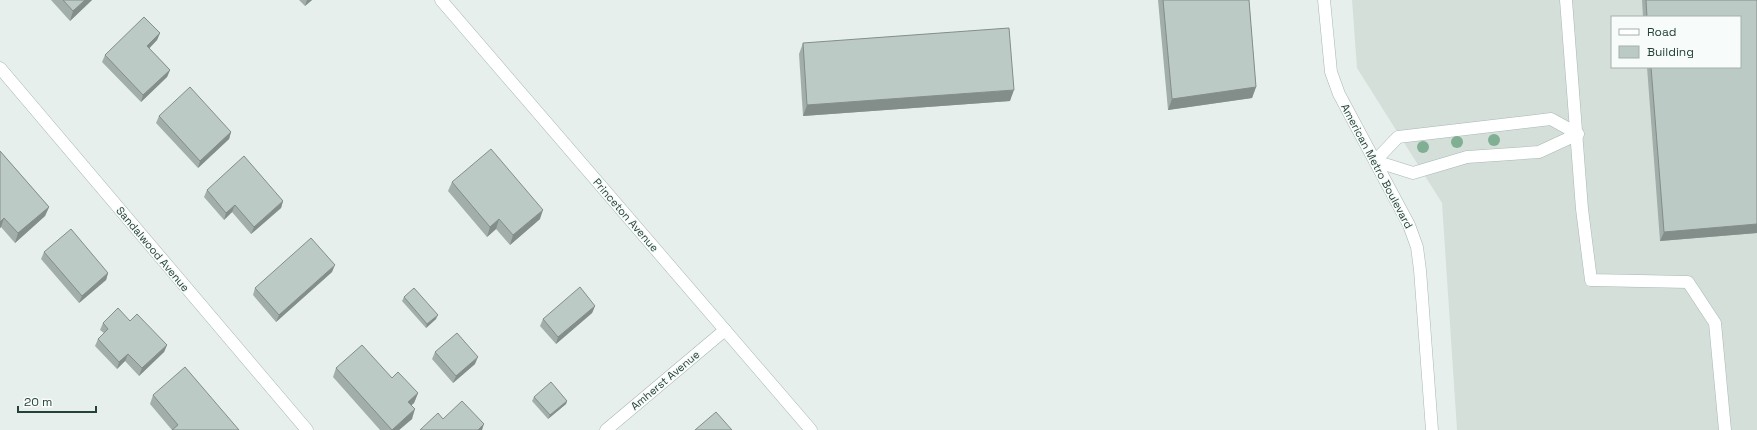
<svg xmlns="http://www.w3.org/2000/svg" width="1757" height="430" viewBox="0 0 1757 430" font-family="'Space Grotesk',sans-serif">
	<rect width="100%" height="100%" fill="#e6efeb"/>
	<!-- built -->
	<path fill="#d4dfda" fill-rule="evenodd" d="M1352,0h405v430h-300l-15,-227 -85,-135zM1612,17h128v50h-128z"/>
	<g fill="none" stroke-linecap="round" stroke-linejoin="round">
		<defs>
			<g id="lane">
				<polyline points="1566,0 1582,209 1591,280 1688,282 1715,323 1725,430"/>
				<polygon points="1551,119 1578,134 1539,152 1467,157 1413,173 1375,161 1398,137"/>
			</g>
			<g id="street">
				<polyline points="441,0 811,430"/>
				<polyline points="1324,0 1331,72 1339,94 1409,225 1417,247 1420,270 1432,430"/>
				<polyline points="0,68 307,430"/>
				<polyline points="606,430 725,330"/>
			</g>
		</defs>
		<!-- lane casing -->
		<use href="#lane" stroke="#a8b8b2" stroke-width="13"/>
		<!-- street casing -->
		<use href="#street" stroke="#a8b8b2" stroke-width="13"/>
		<!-- lane -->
		<use href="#lane" stroke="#fff" stroke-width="12"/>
		<!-- street -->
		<use href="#street" stroke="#fff" stroke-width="12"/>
	</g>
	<!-- trees -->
	<g fill="#80af93">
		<circle cx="1494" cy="140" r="6"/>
		<circle cx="1457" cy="142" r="6"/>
		<circle cx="1423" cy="147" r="6"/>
	</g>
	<!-- wall -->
	<g fill="#a1aea9">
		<polygon points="51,0 92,0 70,21"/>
		<polygon points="299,0 312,0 305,6"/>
		<polygon points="1158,0 1249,0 1256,87 1252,98 1168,110"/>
		<polygon points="1642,0 1757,0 1757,233 1660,241 1647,67 1740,67 1740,17 1643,17"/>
		<polygon points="160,33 157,40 149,48 170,70 167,77 141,102 102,62 105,55"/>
		<polygon points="803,43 1010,101 803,116 799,54"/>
		<polygon points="159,116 231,132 229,139 198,168 156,123"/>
		<polygon points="0,151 49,207 45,216 15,243 1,227 0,228"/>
		<polygon points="452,182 540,219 510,245 496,229 487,237 448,191"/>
		<polygon points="207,190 283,201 281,208 251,234 232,212 224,220 204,197"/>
		<polygon points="44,252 108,273 106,280 79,303 41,259"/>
		<polygon points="332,272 276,322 253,295 255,288"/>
		<polygon points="404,297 436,319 426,328 402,301"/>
		<polygon points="595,306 592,313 556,344 540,326 543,319"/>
		<polygon points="130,321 167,345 164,352 139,376 125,361 117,369 95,346 98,339 104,333 100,330 103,323"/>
		<polygon points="435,352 475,364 453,383 432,359"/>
		<polygon points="336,368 392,378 418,393 414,403 411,405 412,419 399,430 380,430 333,377"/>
		<polygon points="153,395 239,430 172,430 150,404"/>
		<polygon points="534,397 567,401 566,404 548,419 532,401"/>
	</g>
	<!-- shaded-wall -->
	<g fill="#838d89">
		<polygon points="85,0 92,0 70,21 73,11"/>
		<polygon points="307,0 312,0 305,6"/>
		<polygon points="160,33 157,40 145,53 147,46"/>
		<polygon points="170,70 167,77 141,102 143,95"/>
		<polygon points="1256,87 1252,98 1168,110 1172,99"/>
		<polygon points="1014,90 1010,101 803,116 807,105"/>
		<polygon points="231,132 229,139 198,168 200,161"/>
		<polygon points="283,201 281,208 251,234 254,227"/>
		<polygon points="235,205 232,212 224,220 226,213"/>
		<polygon points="49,207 45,216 15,243 18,233"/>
		<polygon points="543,210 540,219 510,245 513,235"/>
		<polygon points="4,218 1,227 0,228 0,222"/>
		<polygon points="499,219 496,229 487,237 490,227"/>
		<polygon points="1757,224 1757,233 1660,241 1664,232"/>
		<polygon points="335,265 332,272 276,322 279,315"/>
		<polygon points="108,273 106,280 79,303 82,296"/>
		<polygon points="595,306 592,313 556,344 558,337"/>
		<polygon points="438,315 436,319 426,328 427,324"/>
		<polygon points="167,345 164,352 139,376 142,368"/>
		<polygon points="128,354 125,361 117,369 119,362"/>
		<polygon points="478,357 475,364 453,383 456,376"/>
		<polygon points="418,393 414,403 405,411 408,402"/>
		<polygon points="567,401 566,404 548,419 550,415"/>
		<polygon points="415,409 412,419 399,430 392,430"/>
		<polygon points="484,424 482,430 478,430"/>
	</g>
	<!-- building -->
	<g fill="#bbcac4" stroke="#838d89">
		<polygon points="63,0 85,0 73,11"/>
		<polygon points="1163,0 1249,0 1256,87 1172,99"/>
		<polygon points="1646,0 1757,0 1757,224 1664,232 1651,67 1740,67 1740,17 1647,17"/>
		<polygon points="144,17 160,33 147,46 170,70 143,95 105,55"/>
		<polygon points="1009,28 1014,90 807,105 803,43"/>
		<polygon points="190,87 231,132 200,161 159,116"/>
		<polygon points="491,149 543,210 513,235 499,219 490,227 452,182"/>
		<polygon points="0,151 49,207 18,233 4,218 0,222"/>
		<polygon points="244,156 283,201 254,227 235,205 226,213 207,190"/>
		<polygon points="71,229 108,273 82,296 44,252"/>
		<polygon points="311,238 335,265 279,315 255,288"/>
		<polygon points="580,287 595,306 558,337 543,319"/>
		<polygon points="414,288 438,315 427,324 404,297"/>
		<polygon points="118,308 130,321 137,314 167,345 142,368 128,354 119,362 98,339 108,329 103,323"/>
		<polygon points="457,333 478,357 456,376 435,352"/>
		<polygon points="362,345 392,378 398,372 418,393 408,402 415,409 392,430 336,368"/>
		<polygon points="185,367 239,430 172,430 178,425 153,395"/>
		<polygon points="551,382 567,401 550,415 534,397"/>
		<polygon points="462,401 484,424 478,430 420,430 438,413 443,419"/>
		<polygon points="716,412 732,430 695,430"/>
	</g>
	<g text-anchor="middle" stroke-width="3" stroke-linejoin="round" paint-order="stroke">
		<!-- street labels -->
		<g font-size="11" fill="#24423a" stroke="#f7fbf9">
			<text transform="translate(1377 166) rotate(62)" y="4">American Metro Boulevard</text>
			<text transform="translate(626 215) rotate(49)" y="4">Princeton Avenue</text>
			<text transform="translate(153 249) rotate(50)" y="4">Sandalwood Avenue</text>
			<text transform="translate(665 380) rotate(-40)" y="4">Amherst Avenue</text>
		</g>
	</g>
	<!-- legend -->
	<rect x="1611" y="16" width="130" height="52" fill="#f7fbf9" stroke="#a3b1ad"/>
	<rect x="1619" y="29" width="20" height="6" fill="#ffffff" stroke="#a3b1ad"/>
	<text x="1647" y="36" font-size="12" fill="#24423a">Road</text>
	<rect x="1619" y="46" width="20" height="12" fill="#bbcac4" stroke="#a3b1ad"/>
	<text x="1647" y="56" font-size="12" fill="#24423a">Building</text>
	<!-- scale -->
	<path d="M18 406v6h78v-6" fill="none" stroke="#24423a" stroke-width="2"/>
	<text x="24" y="406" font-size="12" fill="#24423a" stroke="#f7fbf9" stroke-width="3" paint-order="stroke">20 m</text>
</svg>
